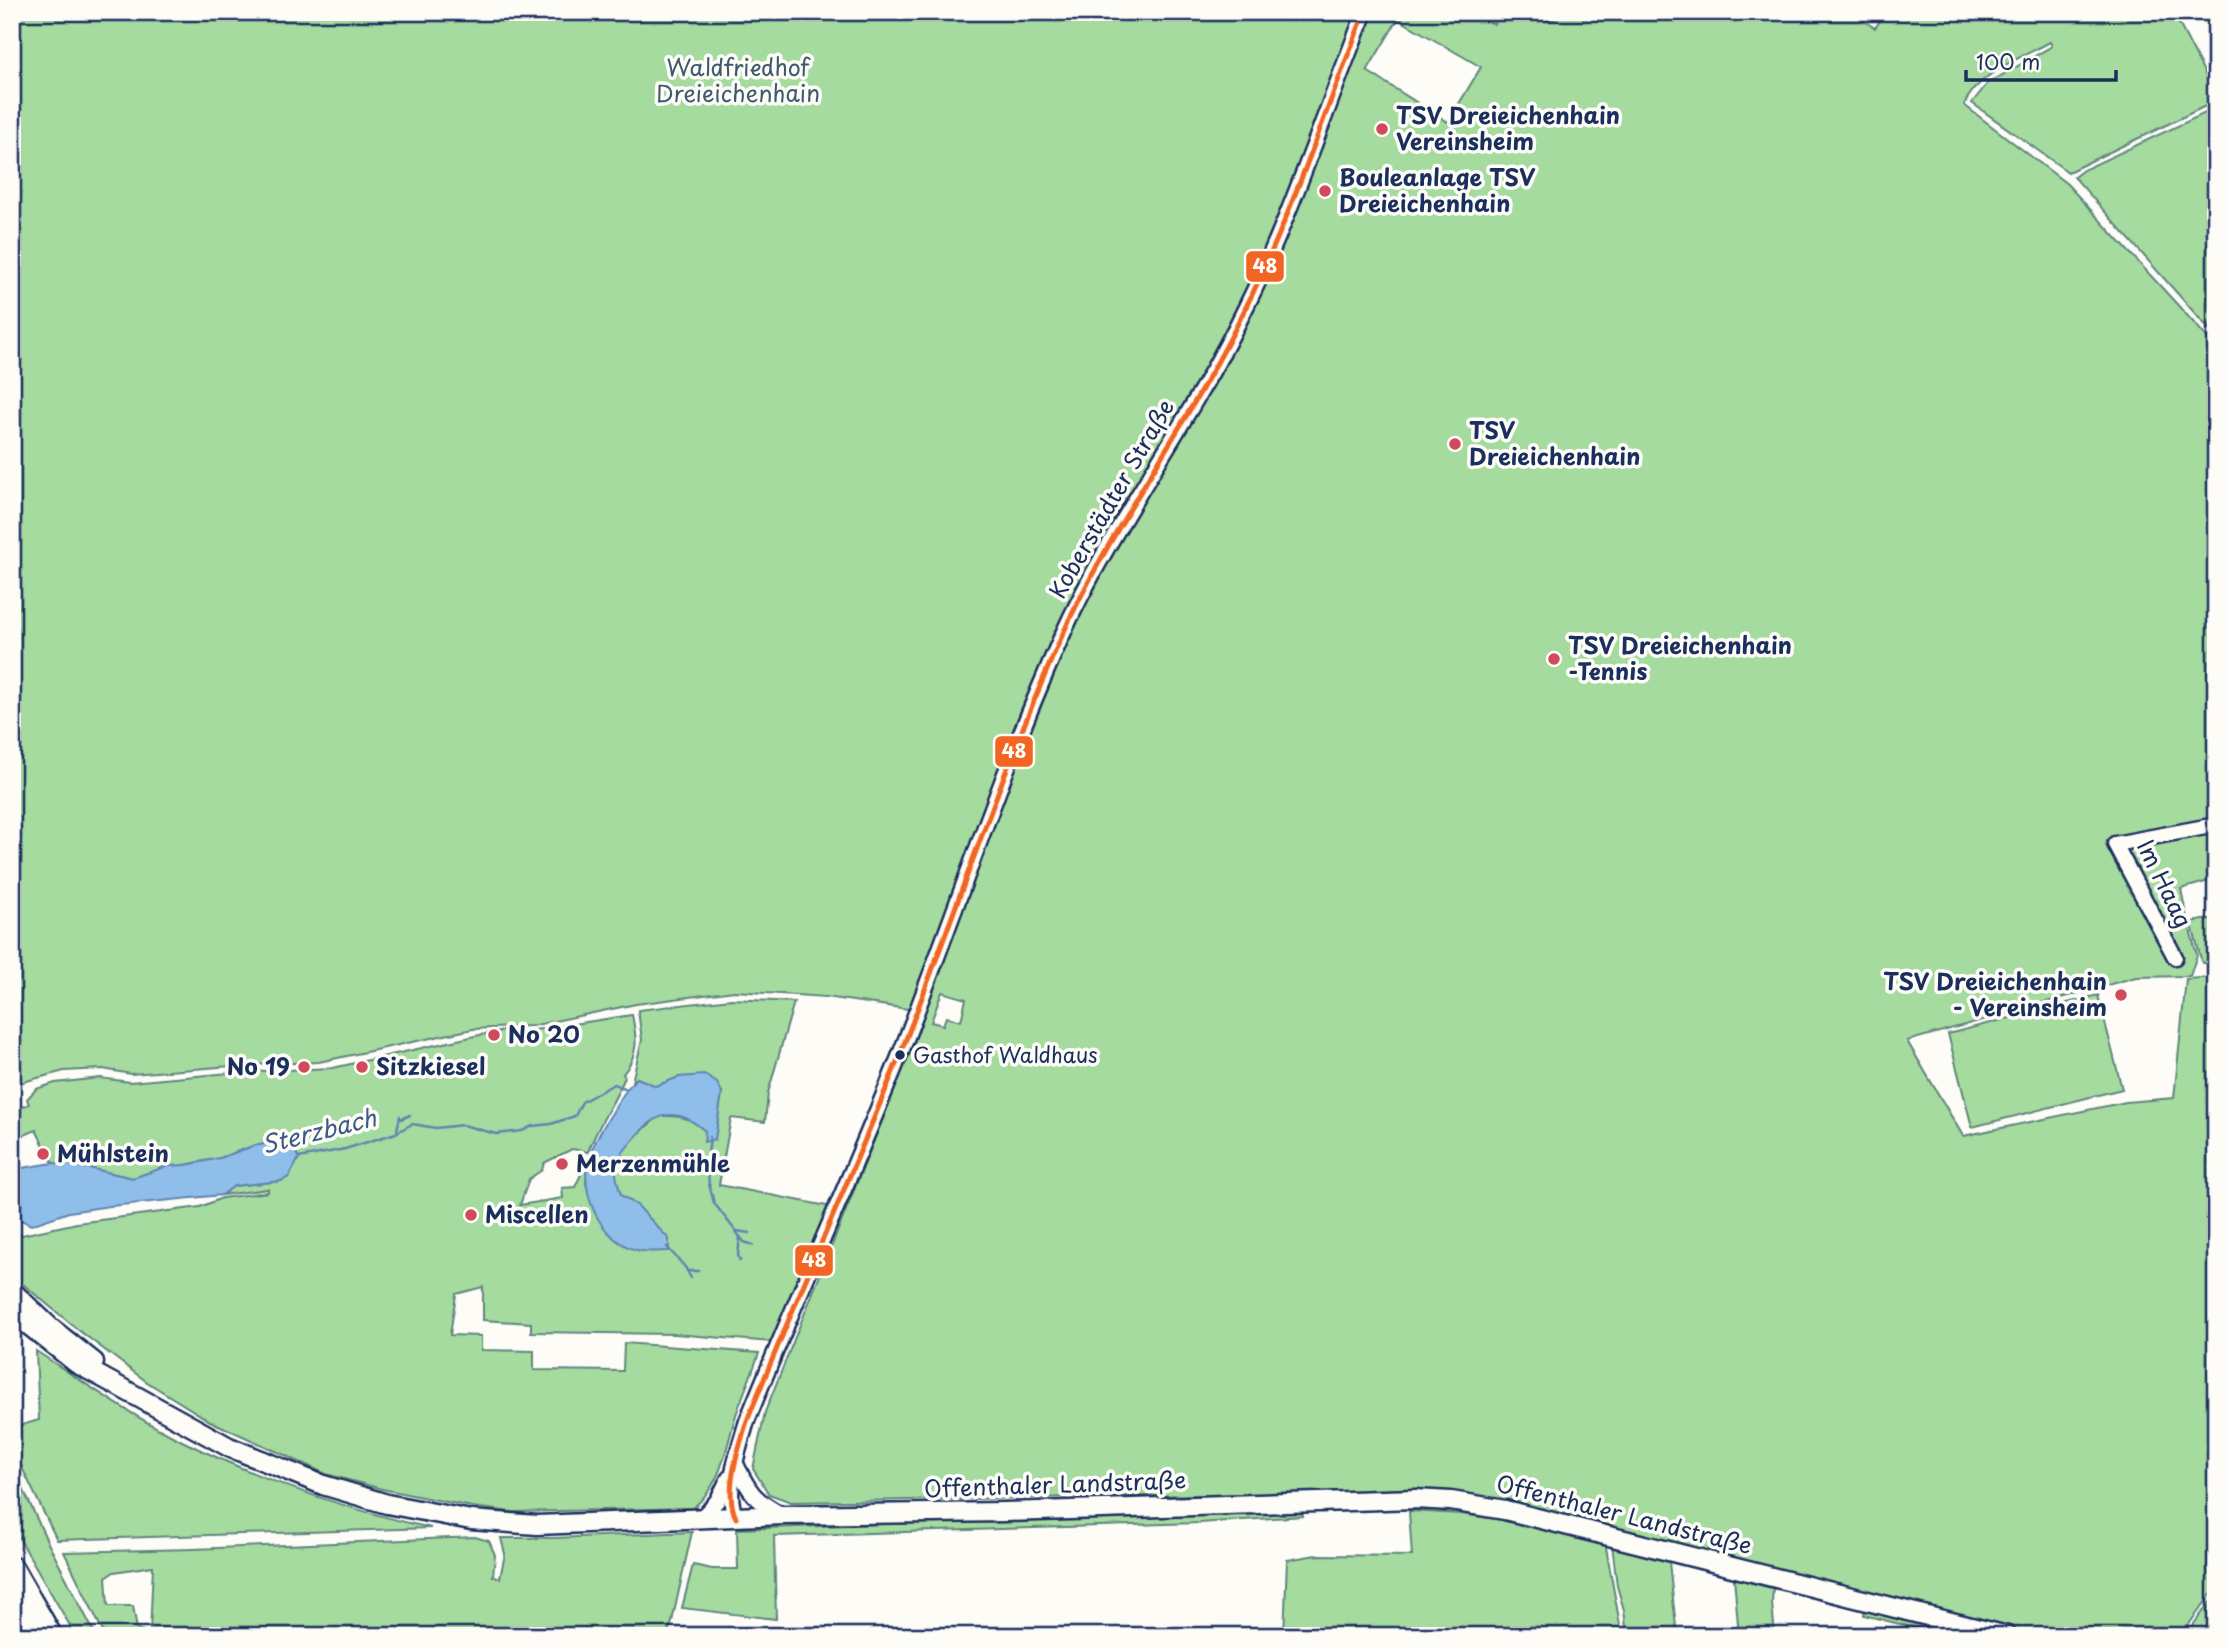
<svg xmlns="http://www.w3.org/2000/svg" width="2228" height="1648" viewBox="0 0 2228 1648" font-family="'Playpen Sans',sans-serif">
	<rect width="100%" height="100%" fill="#fdfcf7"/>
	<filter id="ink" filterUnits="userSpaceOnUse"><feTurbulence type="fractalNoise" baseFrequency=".0143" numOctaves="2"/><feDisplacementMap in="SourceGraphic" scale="14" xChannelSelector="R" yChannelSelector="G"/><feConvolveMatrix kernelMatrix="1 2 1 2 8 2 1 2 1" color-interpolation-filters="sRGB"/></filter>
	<g filter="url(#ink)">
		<!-- green -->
		<g fill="#a5db9e" stroke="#60857e" stroke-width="2" fill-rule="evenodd">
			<path d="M12,12h1458l24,12 7,-12h29l18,9 23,-9h279l25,16 11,-16h287l43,83v6l-148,71 -96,-69 15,-19 65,-38 -2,-4c-29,16 -73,31 -86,63l103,79 149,163v532l-35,10 6,30 10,36 -7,21 -54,1 -229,64 56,95 163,-34 48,-4 12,-119 30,-2v611l-36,48h-140l-548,-138 -58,-7 -643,11 -22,-8 -16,-25 12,-57 157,-391 -14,-12 -82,-12 -92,-6 -98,13 -105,22 -58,3 -154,33 -75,3 -113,9 -28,-5 -39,2 -52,14zM1398,19l83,48 -33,55 -81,-51zM942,992l24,7 -5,22 -15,-4 -3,8 -12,-3z"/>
			<polygon points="2216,108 2216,337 2074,177 2083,170"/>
			<polygon points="2216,918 2216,963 2202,963 2191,922"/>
			<polygon points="2098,995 2122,1089 1972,1127 1948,1034"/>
			<path d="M731,999l63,3 -26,91 -3,29 -34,-4 -12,67 113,22 -60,135 -97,-8 -144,-2v-9l-48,-3v-33l-27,7 -6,41 31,1v14l53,1v19l89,1 1,-28 135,10c-7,21 -16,41 -23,62 -11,35 -13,68 -43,93l-180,4 -41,-5 -90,-18 -56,-15 -116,-53 -63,-39 -70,-53 -65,-54v-47l10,7 55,-12 123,-16 22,-9 46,-6v-3l-46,6 12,-9 47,-5 18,-23 -5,-9 -7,-4 -14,-2 -20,3 -33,12 -40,8h-12l-35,12 -54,-12 -26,-3 -17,-33 -16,7 -8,-16v-10l17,-7 -2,-5 9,-10 19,-6 45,-5 30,4 111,-10 92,-4 142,-32 27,-5h26l104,-16c5,23 7,39 -9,59l2,3c-11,26 -27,48 -37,75l-16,-3 -28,14 -2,7 -13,9 -9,26 43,-7 -1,-10 13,-1 11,-23 1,1 -1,19 32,57 22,10h28l-31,-45 -16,-11c-2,-7 -5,-15 -6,-22 -1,-21 29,-44 44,-57 30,-1 34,4 56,23l7,-47 -43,-15 -23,9 -19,-8 -5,4 10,-42 -4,-30z"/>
			<path d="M36,1351c46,30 91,62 140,87 80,40 168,71 255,90l-374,12 -45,-93v-19l27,-8z"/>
			<polygon points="12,1465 49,1545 96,1636 76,1636 12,1526"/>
			<polygon points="1302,1509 1303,1516 1199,1523 774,1536 776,1619 682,1608 693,1565 712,1569 738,1569 737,1529"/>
			<polygon points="1409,1511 1461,1514 1536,1525 1605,1542 1622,1636 1284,1636 1287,1560 1316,1555 1412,1556"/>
			<path d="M692,1532l-21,94h-1l-3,10h-562l-41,-84 130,-3 281,-12 14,4 6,14 -2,21 7,2 5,-24 -4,-16h54zM153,1566l-3,66 -1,1 -12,-4 -4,-23h-25l-2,-29 8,-5z"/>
			<polygon points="1612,1544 1669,1562 1677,1636 1627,1636 1624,1610 1617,1586"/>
			<polygon points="1734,1577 1773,1588 1772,1603 1775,1636 1739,1636"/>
			<polygon points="2216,1594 2216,1636 2185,1636"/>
			<polygon points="1865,1607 1985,1636 1947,1636 1864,1615"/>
		</g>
		<!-- water -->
		<g fill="#8ebee9" stroke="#6085b1" stroke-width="2">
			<path d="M705,1075l12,8 5,9 -7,47 -11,3 1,-11c-29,-26 -50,-19 -73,10 -7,9 -15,16 -16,28 -1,8 3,18 5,26l17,11 31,33v12c-9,0 -19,1 -28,0 -40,-7 -63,-58 -52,-94 5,-15 14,-30 23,-44 7,-11 14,-26 25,-35l19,8 23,-9z"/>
			<path d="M273,1143c13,2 19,3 26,15l-10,19 -8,4 -47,5 -12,9 -112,11 -41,6 -38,13 -12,-6 -7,-6v-42l4,-2 37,-6 26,3 54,12 35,-12 18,-1 34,-7 33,-12z"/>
		</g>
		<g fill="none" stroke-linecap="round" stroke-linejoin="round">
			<!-- stream -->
			<g stroke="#6085b1" stroke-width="2.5">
				<polyline points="401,1119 410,1115"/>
				<polyline points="397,1130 400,1116"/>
				<polyline points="710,1137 707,1164 709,1184 714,1203 744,1242 753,1245"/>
				<polyline points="299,1158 345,1149 396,1133 412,1124 436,1128 463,1125 496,1134 522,1131 532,1126 551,1124 575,1116 582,1102 614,1084 627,1089"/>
				<polyline points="736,1231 750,1233"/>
				<polyline points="740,1237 738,1255 740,1261"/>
				<polyline points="667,1247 685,1267 691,1278"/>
				<polyline points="688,1271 698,1271"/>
			</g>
			<defs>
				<g id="minor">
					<polyline points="2175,957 2115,844 2216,825"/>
					<path d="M736,1464c13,28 19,37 47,51"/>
					<path d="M736,1518c-13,-26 3,-70 11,-97 49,-122 103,-242 152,-364 55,-139 101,-283 162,-419 52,-116 130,-217 185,-331 47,-95 79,-197 119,-295"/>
					<polyline points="700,1519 717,1501 729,1478"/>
				</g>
				<g id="major">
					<polyline points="12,1291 51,1328 94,1362"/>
					<polyline points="12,1312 76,1363 229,1447 323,1485 387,1504 471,1520 537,1525 783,1515 1005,1512 1415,1499 1451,1501 1505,1510 2007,1636"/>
				</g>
				<g id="highway">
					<polyline points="12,1568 51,1636"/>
					<polyline points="12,1607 28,1636"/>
				</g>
			</defs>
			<!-- minor casing -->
			<use href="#minor" stroke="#1b2f5e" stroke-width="19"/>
			<!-- major casing -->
			<use href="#major" stroke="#1b2f5e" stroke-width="23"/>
			<!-- highway casing -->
			<use href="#highway" stroke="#1b2f5e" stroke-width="26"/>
			<!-- minor -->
			<use href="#minor" stroke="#fdfcf7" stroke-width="14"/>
			<!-- major -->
			<use href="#major" stroke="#fdfcf7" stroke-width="18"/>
			<!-- highway -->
			<use href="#highway" stroke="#fdfcf7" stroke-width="21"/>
			<defs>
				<path id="bus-1" d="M736,1518c-13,-26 3,-70 11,-97 49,-122 103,-242 152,-364 55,-139 101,-283 162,-419 52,-116 130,-217 185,-331 47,-95 79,-197 119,-295"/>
			</defs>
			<!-- bus-1 casing -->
			<use href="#bus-1" stroke="#fdfcf7" stroke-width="10"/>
			<!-- bus-1 -->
			<use href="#bus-1" stroke="#f26522" stroke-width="5"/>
		</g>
	</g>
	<!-- markers -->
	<g fill="#d1495b" stroke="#fdfcf7" stroke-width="2.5">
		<circle cx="1382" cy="129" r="7"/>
		<circle cx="1325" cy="191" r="7"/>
		<circle cx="1455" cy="444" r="7"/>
		<circle cx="1554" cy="659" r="7"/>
		<circle cx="2121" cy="995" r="7"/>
		<circle cx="494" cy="1035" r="7"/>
		<circle cx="304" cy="1067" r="7"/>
		<circle cx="362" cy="1067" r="7"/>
		<circle cx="43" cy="1154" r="7"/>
		<circle cx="562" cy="1164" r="7"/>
		<circle cx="471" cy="1215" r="7"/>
	</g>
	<circle fill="#1b2f5e" stroke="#fdfcf7" stroke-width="2.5" cx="900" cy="1055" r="6"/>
	<g text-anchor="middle" stroke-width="7" stroke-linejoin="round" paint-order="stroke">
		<!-- bus labels -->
		<g font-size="21" fill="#1b2f5e" stroke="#fdfcf7" text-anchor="start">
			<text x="913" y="1063">Gasthof Waldhaus</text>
		</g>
		<!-- park labels -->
		<g font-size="23" fill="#3e5a6e" stroke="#fdfcf7">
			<text x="738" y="76">Waldfriedhof<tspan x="738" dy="26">Dreieichenhain</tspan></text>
		</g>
		<!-- poi labels -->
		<g font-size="23" font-weight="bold" fill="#1b2f5e" stroke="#fdfcf7" text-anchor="start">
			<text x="1396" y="124">TSV Dreieichenhain<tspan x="1396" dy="26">Vereinsheim</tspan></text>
			<text x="1339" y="186">Bouleanlage TSV<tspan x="1339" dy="26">Dreieichenhain</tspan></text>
			<text x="1469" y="439">TSV<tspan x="1469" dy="26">Dreieichenhain</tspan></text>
			<text x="1568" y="654">TSV Dreieichenhain<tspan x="1568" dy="26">-Tennis</tspan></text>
			<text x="2107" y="990" text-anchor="end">TSV Dreieichenhain<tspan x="2107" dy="26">- Vereinsheim</tspan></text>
			<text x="508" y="1043">No 20</text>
			<text x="290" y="1075" text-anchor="end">No 19</text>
			<text x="376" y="1075">Sitzkiesel</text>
			<text x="57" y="1162">Mühlstein</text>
			<text x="576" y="1172">Merzenmühle</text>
			<text x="485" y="1223">Miscellen</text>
		</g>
		<!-- street labels -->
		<g font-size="23" fill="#1b2f5e" stroke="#fdfcf7">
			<text transform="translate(1112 499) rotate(-60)" y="8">Koberstädter Straße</text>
			<text transform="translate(2164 884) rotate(64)" y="8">Im Haag</text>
			<text transform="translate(1055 1485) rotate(-2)" y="8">Offenthaler Landstraße</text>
			<text transform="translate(1624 1515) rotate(14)" y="8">Offenthaler Landstraße</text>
		</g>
		<!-- water labels -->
		<g font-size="24" font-style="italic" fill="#3e5a88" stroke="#fdfcf7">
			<text transform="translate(319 1132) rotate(-14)" y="8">Sterzbach</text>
		</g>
	</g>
	<g stroke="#fdfcf7" stroke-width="2.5">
		<rect x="1245" y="250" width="40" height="33" rx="7" fill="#f26522"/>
		<rect x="994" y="735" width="40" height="33" rx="7" fill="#f26522"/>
		<rect x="794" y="1244" width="40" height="33" rx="7" fill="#f26522"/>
	</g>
	<g font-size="19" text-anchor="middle" font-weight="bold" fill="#fff">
		<text x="1265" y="273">48</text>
		<text x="1014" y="758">48</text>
		<text x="814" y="1267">48</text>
	</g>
	<!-- margin -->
	<rect width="2228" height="1648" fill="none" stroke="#fdfcf7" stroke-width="42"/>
	<rect x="21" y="21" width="2186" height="1606" fill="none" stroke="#1b2f5e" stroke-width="2.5" filter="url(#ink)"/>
	<!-- scale -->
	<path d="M1966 70v10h150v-10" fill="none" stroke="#1b2f5e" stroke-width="3.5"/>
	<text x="1976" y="70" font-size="21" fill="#1b2f5e" stroke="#fdfcf7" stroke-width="5" paint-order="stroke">100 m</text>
</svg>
